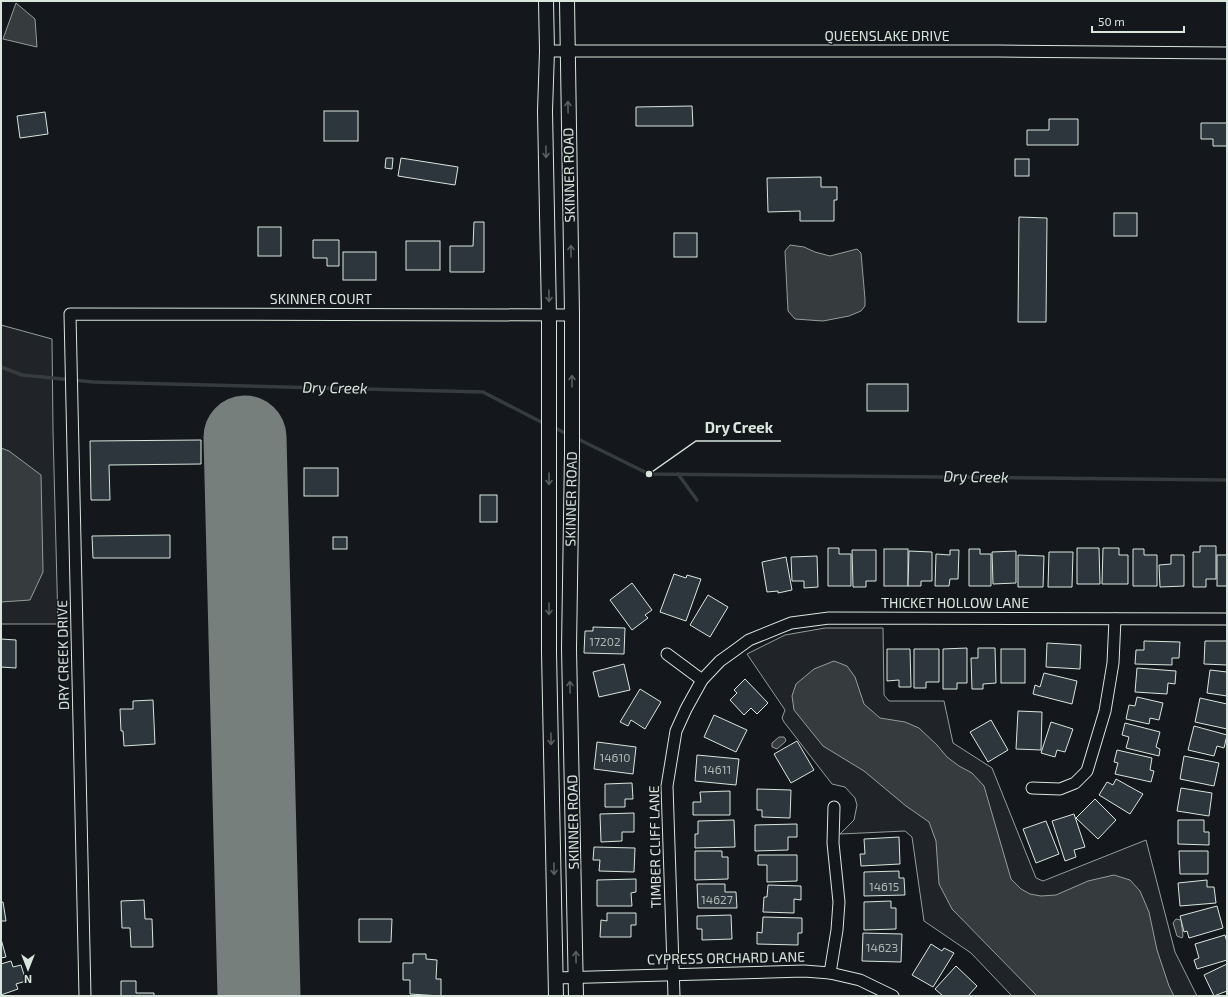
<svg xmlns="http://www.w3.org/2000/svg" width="1228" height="997" viewBox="0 0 1228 997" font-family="'Exo 2',sans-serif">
	<rect width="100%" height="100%" fill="#14181c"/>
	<!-- green -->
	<g fill="#202428" stroke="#939e99">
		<polygon points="1,325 52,339 53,431 58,624 1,624"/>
		<polygon points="825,628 883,628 884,695 889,701 944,701 953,743 992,768 1036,878 1043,881 1146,840 1175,952 1197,996 1012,996 971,953 924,921 912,837 905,831 840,834 854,820 857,805 855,798 845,787 832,784 784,722 782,718 785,710 747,654 785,635"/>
	</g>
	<!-- water -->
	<g fill="#363b3e" stroke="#939e99">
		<polygon points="16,3 35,19 37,47 3,39"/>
		<polygon points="790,245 804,247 815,252 830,256 857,249 861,253 865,299 865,306 861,311 849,316 823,321 795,319 788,311 785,251"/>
		<polygon points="1,448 9,451 41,475 43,572 30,600 1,602"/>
		<polygon points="834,661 847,666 855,677 864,704 880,718 905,722 919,728 937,745 947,757 959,766 972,773 984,786 1011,879 1021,889 1030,894 1041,896 1056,895 1088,881 1114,875 1130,880 1140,891 1149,912 1157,950 1169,986 1174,996 1037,996 952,909 939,884 936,841 929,822 906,806 864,771 823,746 794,710 792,696 796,684 814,669"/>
		<polygon points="779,737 784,737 786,740 785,742 777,749 772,747 772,743"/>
		<polygon points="1176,919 1181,920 1183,936 1182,938 1177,936 1173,923"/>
	</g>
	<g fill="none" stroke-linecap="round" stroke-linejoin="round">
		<!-- stream -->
		<g stroke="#363b3e" stroke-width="3.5">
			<polyline points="1,367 22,375 93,382 483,392 545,424"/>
			<polyline points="553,427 569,435"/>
			<polyline points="576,438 649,474 1227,480"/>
			<polyline points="678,474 697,500"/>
		</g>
		<!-- runway -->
		<polyline stroke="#767f7c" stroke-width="83" points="245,437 259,996"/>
	</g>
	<!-- building -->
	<g fill="#2c363c" stroke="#d8e6dc">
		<polygon points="692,106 693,126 636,126 636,107"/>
		<rect x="324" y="111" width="34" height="30"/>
		<polygon points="45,112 48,134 20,138 17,116"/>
		<polygon points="1049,119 1078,119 1078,145 1027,145 1027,130 1049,130"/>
		<polygon points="1201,123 1227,123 1227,146 1213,146 1213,139 1201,139"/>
		<polygon points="386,158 393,158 392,169 385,168"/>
		<polygon points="401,158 458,167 455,185 398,176"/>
		<rect x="1015" y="159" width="14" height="17"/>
		<polygon points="821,177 821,187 837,187 837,200 834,200 834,221 800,221 800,211 768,212 767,178"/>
		<rect x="1114" y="213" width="23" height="23"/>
		<polygon points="1019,217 1047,218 1046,322 1018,322"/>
		<polygon points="474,222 484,222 484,272 450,272 450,246 473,246"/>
		<rect x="258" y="227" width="23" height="29"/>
		<rect x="674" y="233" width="23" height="24"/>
		<polygon points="313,240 339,240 339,266 327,266 327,258 313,258"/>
		<rect x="406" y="241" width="34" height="29"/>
		<rect x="343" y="252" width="33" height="28"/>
		<rect x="867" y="384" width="41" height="27"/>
		<polygon points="201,440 201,464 109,465 110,500 91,500 90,441"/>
		<rect x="304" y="468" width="34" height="28"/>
		<rect x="480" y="495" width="17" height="27"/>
		<polygon points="170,535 170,558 93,558 92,536"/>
		<rect x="333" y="537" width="14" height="12"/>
		<polygon points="1200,546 1216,546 1216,579 1206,579 1206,587 1193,587 1193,552 1200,552"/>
		<polygon points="828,548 839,548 839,554 851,554 851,586 828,586"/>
		<polygon points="1077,548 1099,548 1100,584 1077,584"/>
		<polygon points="1103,548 1119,548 1119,555 1128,555 1128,584 1102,584"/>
		<rect x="884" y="549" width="24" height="37"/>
		<polygon points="969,549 980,549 980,554 991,554 991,586 969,586"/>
		<polygon points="1133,549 1144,549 1144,555 1157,555 1157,586 1133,586"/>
		<polygon points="852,550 876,550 876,581 866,581 866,587 853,587"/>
		<polygon points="950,550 959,550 958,579 950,579 949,586 935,586 936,554 950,555"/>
		<polygon points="909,551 932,552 932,581 921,581 921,586 908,586"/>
		<polygon points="1016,551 1016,583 993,584 992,552"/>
		<polygon points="1049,552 1073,552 1072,587 1048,587"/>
		<polygon points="1018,555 1044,556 1043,587 1018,587"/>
		<polygon points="1171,555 1184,555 1184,586 1160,587 1159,565 1171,564"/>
		<rect x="1217" y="555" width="10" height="31"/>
		<polygon points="817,556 818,587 804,588 804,581 792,581 791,557"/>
		<polygon points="786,557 792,590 778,593 778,591 767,592 762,562"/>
		<polygon points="674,574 686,578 687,575 701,579 686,621 660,612"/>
		<polygon points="632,583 652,610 645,615 648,618 632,630 610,600"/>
		<polygon points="708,595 728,607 710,637 690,625"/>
		<polygon points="593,627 625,628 624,654 584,653 585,631 593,631"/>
		<polygon points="1,639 16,640 16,668 1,667"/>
		<polygon points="1144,641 1180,642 1179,658 1172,658 1172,665 1135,664 1136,650 1144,650"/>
		<polygon points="1205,641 1227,641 1227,665 1204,664"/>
		<polygon points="1047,643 1081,645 1080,669 1046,667"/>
		<polygon points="967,648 967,683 957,683 957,689 943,689 943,649"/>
		<polygon points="978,648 995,648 996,683 983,684 983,689 972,689 971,658 978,658"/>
		<polygon points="887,649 910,649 911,687 899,687 899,680 887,681"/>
		<polygon points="914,649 939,649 939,682 926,682 926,688 914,688"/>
		<rect x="1001" y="649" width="24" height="34"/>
		<polygon points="624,664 630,690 599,697 593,672"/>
		<polygon points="1137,668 1176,671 1175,684 1168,683 1167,694 1135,692"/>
		<polygon points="1210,670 1227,672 1227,696 1207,693"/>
		<polygon points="1044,673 1077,681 1072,704 1033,694 1035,685 1040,687"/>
		<polygon points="745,679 768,703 757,714 751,708 744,715 730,700 737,693 734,690"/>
		<polygon points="640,689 661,702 645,729 631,720 628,726 620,722"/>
		<polygon points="1137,697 1163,703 1159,720 1150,718 1149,724 1126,719 1129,705 1135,706"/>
		<polygon points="1200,698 1227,704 1227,729 1195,722"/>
		<polygon points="153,700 155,744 124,746 123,731 121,731 120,709 133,709 133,701"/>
		<polygon points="1018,711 1042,712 1041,750 1016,749"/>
		<polygon points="714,715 747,730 736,752 704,737"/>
		<polygon points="991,720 1008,750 988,762 970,732"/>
		<polygon points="1051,722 1073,729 1065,752 1057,750 1055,757 1041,753"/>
		<polygon points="1125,723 1160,732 1156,747 1160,749 1159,756 1126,748 1129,737 1122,735"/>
		<polygon points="1194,726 1227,735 1224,748 1217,746 1214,756 1188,750"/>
		<polygon points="797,741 814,770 791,783 774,754"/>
		<polygon points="597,742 636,747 633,774 594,769"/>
		<polygon points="1117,750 1152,758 1150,770 1154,771 1151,782 1115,774 1118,763 1114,762"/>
		<polygon points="697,755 739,759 736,785 695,781"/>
		<polygon points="1184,756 1219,763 1214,786 1180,779"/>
		<polygon points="1116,779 1143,794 1130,814 1099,795 1107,782 1113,785"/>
		<polygon points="632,783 633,799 625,799 625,807 605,807 605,784"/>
		<polygon points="1181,788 1212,793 1209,816 1177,811"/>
		<polygon points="757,789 791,790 790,818 762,817 762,810 757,810"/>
		<polygon points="730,791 730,815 693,815 693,802 701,802 700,792"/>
		<polygon points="1095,799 1116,820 1098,839 1076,818"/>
		<polygon points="634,813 634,832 622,832 622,841 601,842 600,814"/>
		<polygon points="1074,814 1085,847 1074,850 1076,857 1065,861 1052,821"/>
		<polygon points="734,820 735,847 695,848 695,834 698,834 698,821"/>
		<polygon points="1178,820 1204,820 1204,832 1209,832 1209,845 1178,844"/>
		<polygon points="1046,821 1059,854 1036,863 1023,829"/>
		<polygon points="797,824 797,837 788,837 788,850 755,851 755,825"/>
		<polygon points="899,837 900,864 861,866 860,854 865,854 864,839"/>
		<polygon points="594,847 635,848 634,872 599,871 600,860 593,860"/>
		<polygon points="695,851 722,851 722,857 728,857 728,879 695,880"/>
		<polygon points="1179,851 1208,851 1208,874 1180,874"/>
		<polygon points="758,855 797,855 797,881 767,882 767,865 758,865"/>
		<polygon points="899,871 899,878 904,878 905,895 864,896 864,872"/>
		<polygon points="636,879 636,892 631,893 632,906 597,906 597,880"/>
		<polygon points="1207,880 1207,887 1214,887 1216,903 1180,906 1178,883"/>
		<polygon points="697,884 725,884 725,892 736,892 737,908 698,908"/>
		<polygon points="768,885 801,886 801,900 794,899 794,913 763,912 764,897 767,897"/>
		<polygon points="144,900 145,919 152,919 153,947 131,947 130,928 122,928 121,901"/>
		<polygon points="891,901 891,908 896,908 896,929 864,930 864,902"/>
		<polygon points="1,902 3,902 6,921 1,921"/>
		<polygon points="1217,906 1223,928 1189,938 1187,931 1184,932 1180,916"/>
		<polygon points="607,913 636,913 636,925 631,925 631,937 600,937 601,920 607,921"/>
		<polygon points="731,915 732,939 702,940 702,929 697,929 697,916"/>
		<polygon points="763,917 802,918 802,933 798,933 798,945 757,944 757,932 762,933"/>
		<polygon points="359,919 392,919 391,942 359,942"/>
		<polygon points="863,933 902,934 901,962 862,961"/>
		<polygon points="1225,935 1227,942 1227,960 1197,969 1194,960 1199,958 1195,944"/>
		<polygon points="1,939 6,957 1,958"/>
		<polygon points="931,944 942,951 944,948 954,953 933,987 912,975"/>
		<polygon points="413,954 426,954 426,959 437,960 436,979 441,979 441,996 410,994 410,980 403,980 403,963 413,963"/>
		<polygon points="11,961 13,967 21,965 26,981 16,984 18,989 1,995 1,964"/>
		<polygon points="1227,964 1227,991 1214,996 1204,975"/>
		<polygon points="956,966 977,986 968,996 943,996 935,989"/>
		<polygon points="121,981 136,981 136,993 154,993 154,996 121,996"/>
	</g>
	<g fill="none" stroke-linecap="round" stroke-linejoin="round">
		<defs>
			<g id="minor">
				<polyline points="547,51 999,51 1227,53"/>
				<polyline points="667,654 702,680"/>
				<polyline points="1032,788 1060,789 1075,783 1087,771 1105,711 1113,663 1115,619"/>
				<polyline points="830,973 837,930 839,902 833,843 834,807"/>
				<polyline points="556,978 804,971 830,973 860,980 893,996"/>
				<polyline points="85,996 70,314 572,315"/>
				<polyline points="674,996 667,786 676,731 686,709 702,680 720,661 734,651 749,640 791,623 829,618 1227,619"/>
			</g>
			<g id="tertiary">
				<polyline points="546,1 547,51 545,111 549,315 549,652 556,996"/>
				<polyline points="567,1 572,315 572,453 569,648 576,996"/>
			</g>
		</defs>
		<!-- minor casing -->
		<use href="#minor" stroke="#d8e6dc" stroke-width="13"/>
		<!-- tertiary casing -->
		<use href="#tertiary" stroke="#d8e6dc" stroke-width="16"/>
		<!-- minor -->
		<use href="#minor" stroke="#14181c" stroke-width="11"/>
		<!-- tertiary -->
		<use href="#tertiary" stroke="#14181c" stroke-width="14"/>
	</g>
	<!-- one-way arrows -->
	<defs><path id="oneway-shaft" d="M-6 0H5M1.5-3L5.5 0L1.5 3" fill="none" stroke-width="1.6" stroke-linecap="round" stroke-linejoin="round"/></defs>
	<g stroke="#59605f">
		<use href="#oneway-shaft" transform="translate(568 107) rotate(-91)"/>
		<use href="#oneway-shaft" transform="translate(546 152) rotate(89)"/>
		<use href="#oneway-shaft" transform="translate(571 251) rotate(-91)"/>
		<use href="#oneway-shaft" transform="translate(549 296) rotate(89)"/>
		<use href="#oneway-shaft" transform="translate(572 381) rotate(-90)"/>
		<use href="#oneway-shaft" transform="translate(549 479) rotate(90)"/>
		<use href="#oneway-shaft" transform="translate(549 609) rotate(90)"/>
		<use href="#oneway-shaft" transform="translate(570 687) rotate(-91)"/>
		<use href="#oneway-shaft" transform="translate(551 739) rotate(89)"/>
		<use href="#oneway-shaft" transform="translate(554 869) rotate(89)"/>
		<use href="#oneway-shaft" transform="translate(576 957) rotate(-91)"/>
	</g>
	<g text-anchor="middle" stroke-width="3" stroke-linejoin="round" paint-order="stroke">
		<!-- number labels -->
		<g font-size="12" fill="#adbab4">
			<text x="605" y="646">17202</text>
			<text x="615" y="762">14610</text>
			<text x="717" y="774">14611</text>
			<text x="884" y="891">14615</text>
			<text x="717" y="904">14627</text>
			<text x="882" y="952">14623</text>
		</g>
		<!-- street labels -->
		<g font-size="14" fill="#d8e6dc" stroke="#14181c">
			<text x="887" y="41">QUEENSLAKE DRIVE</text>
			<text transform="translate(569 175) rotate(-91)" y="5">SKINNER ROAD</text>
			<text x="321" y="304">SKINNER COURT</text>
			<text transform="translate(571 499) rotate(-89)" y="5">SKINNER ROAD</text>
			<text x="955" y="608">THICKET HOLLOW LANE</text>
			<text transform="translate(63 655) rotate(-91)" y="5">DRY CREEK DRIVE</text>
			<text transform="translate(573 822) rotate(-91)" y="5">SKINNER ROAD</text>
			<text transform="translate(655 847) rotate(-91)" y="5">TIMBER CLIFF LANE</text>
			<text transform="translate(726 958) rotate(-1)" y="5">CYPRESS ORCHARD LANE</text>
		</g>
		<!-- water labels -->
		<g font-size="15" font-style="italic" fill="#d8e6dc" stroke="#14181c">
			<text transform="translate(335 388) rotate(1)" y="5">Dry Creek</text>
			<text transform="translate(976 477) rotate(1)" y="5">Dry Creek</text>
		</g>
	</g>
	<!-- callouts -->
	<path fill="none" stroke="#d8e6dc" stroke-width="1.5" d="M649 474L696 441H781"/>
	<circle fill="#d8e6dc" stroke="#14181c" stroke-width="1.5" cx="649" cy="474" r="4"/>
	<g font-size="15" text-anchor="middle" font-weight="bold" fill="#d8e6dc" stroke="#14181c" stroke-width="3" stroke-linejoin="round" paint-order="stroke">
		<text x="739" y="433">Dry Creek</text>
	</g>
	<!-- border -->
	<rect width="1228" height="997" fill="none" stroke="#d8e6dc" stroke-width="4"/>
	<!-- north arrow -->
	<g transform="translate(28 969) rotate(180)" stroke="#14181c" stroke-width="3" paint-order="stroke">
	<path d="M0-3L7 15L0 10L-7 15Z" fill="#d8e6dc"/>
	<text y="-6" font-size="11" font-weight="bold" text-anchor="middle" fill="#d8e6dc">N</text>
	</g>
	<!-- scale -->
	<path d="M1092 26v6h92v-6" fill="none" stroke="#d8e6dc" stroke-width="2"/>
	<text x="1098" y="26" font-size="12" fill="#d8e6dc" stroke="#14181c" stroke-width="3" paint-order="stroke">50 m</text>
</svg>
